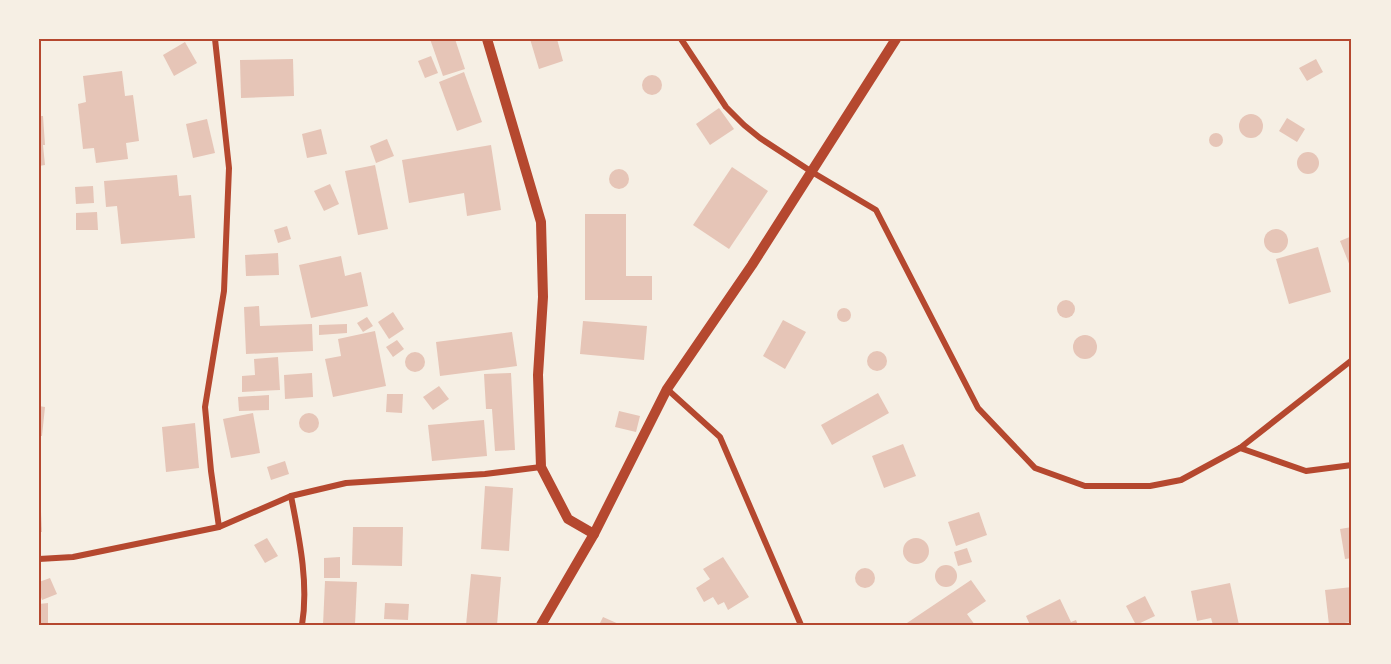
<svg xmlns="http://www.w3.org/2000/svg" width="1391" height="664" viewBox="0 0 1391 664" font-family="Quicksand,sans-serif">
	<rect width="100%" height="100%" fill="#f6efe4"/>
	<!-- building -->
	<g fill="#e6c5b7">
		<polygon points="430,39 455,39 465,69 443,76"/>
		<polygon points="530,39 557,39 563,61 539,69"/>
		<polygon points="185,42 197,63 174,76 163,55"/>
		<polygon points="431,56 438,73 425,78 418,61"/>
		<polygon points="293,59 294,96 241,98 240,60"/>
		<polygon points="1316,59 1323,72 1307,81 1299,68"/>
		<polygon points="122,71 125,96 133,95 139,141 126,143 128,159 96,163 94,148 83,149 78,104 86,102 83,76"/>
		<polygon points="464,72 482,122 457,131 439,82"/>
		<circle cx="652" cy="85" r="10"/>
		<polygon points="719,108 734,129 710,145 696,124"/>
		<circle cx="1251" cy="126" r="12"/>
		<polygon points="39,116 43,116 45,145 43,145 45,165 39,166"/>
		<polygon points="1287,118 1305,129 1297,142 1279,131"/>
		<polygon points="207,119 215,153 193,158 186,124"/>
		<polygon points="321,129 327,154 307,158 302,134"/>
		<circle cx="1216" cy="140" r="7"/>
		<polygon points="387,139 394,156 376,163 370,146"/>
		<polygon points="491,145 501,210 467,216 464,193 409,203 402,160"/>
		<circle cx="1308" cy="163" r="11"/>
		<polygon points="375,165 388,229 358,235 345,171"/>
		<polygon points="732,167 768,191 729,249 693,225"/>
		<circle cx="619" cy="179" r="10"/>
		<polygon points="177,175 179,196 191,195 195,238 121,244 117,206 106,207 104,181"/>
		<polygon points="330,184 339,204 324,211 314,191"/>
		<polygon points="93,186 94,203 76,204 75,187"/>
		<polygon points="97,212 98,230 76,230 76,213"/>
		<polygon points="585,214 626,214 626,276 652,276 652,300 585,300"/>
		<polygon points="287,226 291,239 278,243 274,230"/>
		<circle cx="1276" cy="241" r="12"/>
		<polygon points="1352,236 1352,271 1340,241"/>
		<polygon points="1318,247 1331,292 1289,304 1276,259"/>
		<polygon points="278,253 279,275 246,276 245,255"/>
		<polygon points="341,256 345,276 361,272 368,306 311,318 299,265"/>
		<circle cx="1066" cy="309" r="9"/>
		<polygon points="259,306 260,326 312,324 313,351 246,354 244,307"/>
		<circle cx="844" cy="315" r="7"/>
		<polygon points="393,312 404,329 389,339 378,322"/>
		<polygon points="367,317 373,326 363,332 357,323"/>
		<polygon points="783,320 806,332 785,369 763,356"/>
		<polygon points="583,321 647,326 644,360 580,354"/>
		<polygon points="347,324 347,333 319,335 319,325"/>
		<polygon points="375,331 386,386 333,397 325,359 341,356 338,339"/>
		<polygon points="512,332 517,366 440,376 436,342"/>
		<circle cx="1085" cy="347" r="12"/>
		<polygon points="397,340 404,349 393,357 386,347"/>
		<circle cx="877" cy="361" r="10"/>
		<circle cx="415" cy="362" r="10"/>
		<polygon points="278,357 280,390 242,392 242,376 255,375 254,359"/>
		<polygon points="312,373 313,397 285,399 284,375"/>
		<polygon points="511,373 515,450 495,451 492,409 486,409 484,374"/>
		<polygon points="439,386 449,399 433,410 423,397"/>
		<polygon points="878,393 889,413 832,445 821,425"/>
		<polygon points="387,394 403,394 402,413 386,412"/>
		<polygon points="269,395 269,410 239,411 238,397"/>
		<polygon points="39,406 45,407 42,436 39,436"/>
		<polygon points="619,411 640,416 636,432 615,427"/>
		<polygon points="253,413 260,453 231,458 223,419"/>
		<circle cx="309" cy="423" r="10"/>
		<polygon points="484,420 487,456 432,461 428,425"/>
		<polygon points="195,423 199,468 166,472 162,427"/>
		<polygon points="903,444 916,476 884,488 872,456"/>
		<polygon points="285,461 289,474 271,480 267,467"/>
		<polygon points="485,486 513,488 509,551 481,549"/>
		<polygon points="39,512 41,512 42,532 39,532"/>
		<polygon points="979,512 987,535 956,546 948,522"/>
		<polygon points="353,527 403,527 402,566 352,565"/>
		<polygon points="1352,527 1352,558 1345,559 1340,529"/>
		<polygon points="267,538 278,556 265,563 254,545"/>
		<circle cx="916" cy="551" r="13"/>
		<polygon points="967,548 972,562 958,566 954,552"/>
		<polygon points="340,557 340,578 324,578 324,558"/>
		<polygon points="723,557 749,597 728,610 724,602 718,605 713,597 704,602 696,588 710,579 703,569"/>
		<circle cx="946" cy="576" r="11"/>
		<circle cx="865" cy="578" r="10"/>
		<polygon points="471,574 501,577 497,625 466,625"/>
		<polygon points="50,578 57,594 42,600 39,592 39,582"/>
		<polygon points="971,580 986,601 967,614 975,625 904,625"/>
		<polygon points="325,581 357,582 355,625 323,625"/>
		<polygon points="1230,583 1239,625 1213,625 1211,618 1197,621 1191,591"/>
		<polygon points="1352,587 1352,622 1329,625 1325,590"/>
		<polygon points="1145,596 1155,616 1136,625 1126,606"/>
		<polygon points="1060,599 1071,622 1076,620 1078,625 1030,625 1026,616"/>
		<polygon points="48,603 48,625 39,625 39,604"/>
		<polygon points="385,603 409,604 408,620 384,619"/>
		<polygon points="603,617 621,625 599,625"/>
	</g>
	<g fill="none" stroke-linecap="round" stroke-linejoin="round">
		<!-- minor -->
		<g stroke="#b5482f" stroke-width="6">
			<polyline points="215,39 229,168 224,291 205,407 211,471 219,527"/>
			<polyline points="681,39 726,107 744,125 760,138 812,172 876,210 978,408 1035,468 1085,486 1150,486 1181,480 1240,448 1352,360"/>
			<polyline points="667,389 720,437 801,625"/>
			<polyline points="1240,448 1306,471 1352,465"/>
			<path d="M291,496c8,41 18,87 11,129"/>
			<polyline points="39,559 73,557 219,527 291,496 346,483 485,474 541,467"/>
		</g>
		<!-- tertiary -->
		<g stroke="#b5482f" stroke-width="10">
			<polyline points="487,39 541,222 543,297 538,375 541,467 568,519 594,534"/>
			<polyline points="541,625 594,534 667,389 752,265 896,39"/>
		</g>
	</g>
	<!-- border -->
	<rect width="1391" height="664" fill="none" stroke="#f6efe4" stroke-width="81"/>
	<rect x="40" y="40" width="1310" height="584" fill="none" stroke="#b5482f" stroke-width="2"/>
</svg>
